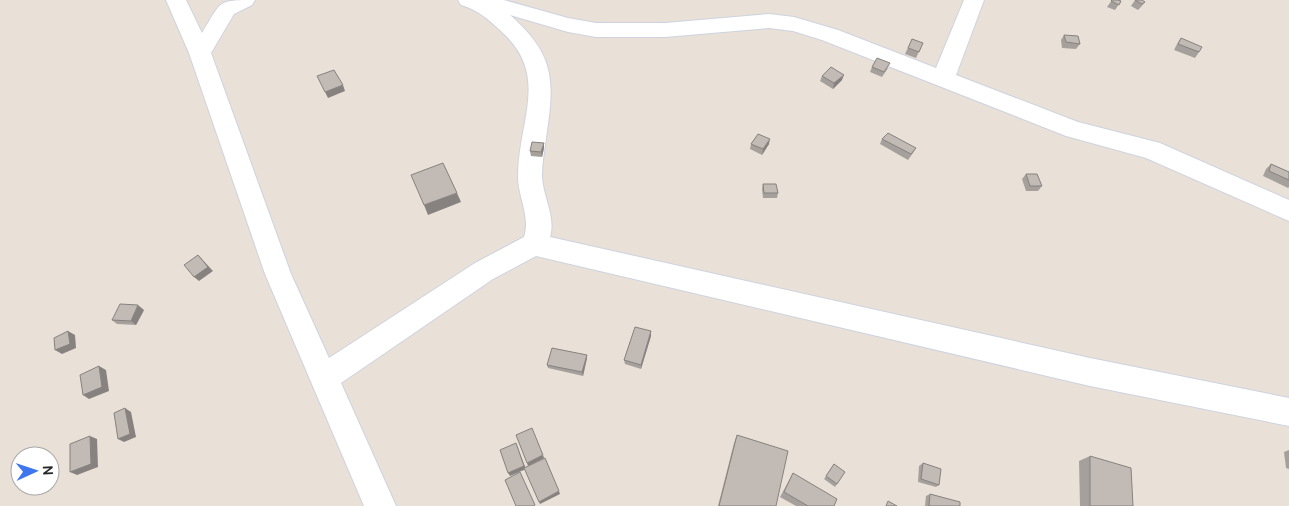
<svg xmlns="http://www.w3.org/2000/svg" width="1289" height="506" viewBox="0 0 1289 506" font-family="Cabin,sans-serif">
	<rect width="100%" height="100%" fill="#e9e0d8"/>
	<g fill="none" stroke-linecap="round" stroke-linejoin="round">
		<defs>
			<path id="street" d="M166,0h20l16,33c20,-32 14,-33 53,-33l-3,5 -18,9 -23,39 80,221 38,84 146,-95 49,-26c7,-20 -7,-42 -6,-63 1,-55 32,-99 -17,-143 -13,-12 -23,-21 -40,-26l-3,-5h46l64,18 28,5h69l104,-9 25,3 44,13 98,38 28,-68h20l-28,75 122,47 82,21 129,57v21l-143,-63 -80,-22 -244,-96 -29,-9 -24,-3 -104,9h-69l-28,-5 -58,-17c43,38 45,63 37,116 -2,15 -5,31 -5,46 1,20 14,40 8,60l540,121 199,40v28l-199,-40 -554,-130 -43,23 -152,104 55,123h-32l-99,-232 -76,-221z"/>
		</defs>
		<!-- street casing -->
		<use href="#street" stroke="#ced3df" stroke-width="2"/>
		<!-- street -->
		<use href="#street" fill="#fff" fill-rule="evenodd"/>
	</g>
	<!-- wall -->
	<g fill="#a6a09c">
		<polygon points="1112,0 1121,1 1115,10 1107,7"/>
		<polygon points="1135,0 1145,2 1141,7 1138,10 1131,6"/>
		<polygon points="1064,35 1080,44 1076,49 1062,48 1061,40"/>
		<polygon points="1181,38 1199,52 1195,58 1174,50 1177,44"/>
		<polygon points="912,39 923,43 916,58 905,54"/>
		<polygon points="872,67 888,68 882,77 870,72"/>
		<polygon points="822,76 842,80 833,89 820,81"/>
		<polygon points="882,139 916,148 913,153 908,160 880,144"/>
		<polygon points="751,144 769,144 762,155 750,149"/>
		<polygon points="544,148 542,157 531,156 530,151"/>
		<polygon points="1271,164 1289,172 1289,187 1288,188 1263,176 1266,169"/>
		<polygon points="1026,174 1042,186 1038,191 1026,191 1022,179"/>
		<polygon points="763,184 778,193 777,198 763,198 762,189"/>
		<polygon points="144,310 136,325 117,324 112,320"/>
		<polygon points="651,331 651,336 641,369 625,364 624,360"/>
		<polygon points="587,355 587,358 583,376 548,368 547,365"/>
		<polygon points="737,435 776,506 718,506 734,443"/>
		<polygon points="1289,450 1289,469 1286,468 1284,452"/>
		<polygon points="1090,456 1133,506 1080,506 1079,461"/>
		<polygon points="923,463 939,485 936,487 918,482 919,466"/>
		<polygon points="834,464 837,484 835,487 824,479"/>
		<polygon points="793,473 834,506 796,506 780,497"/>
		<polygon points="930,494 960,506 925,506 926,496"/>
	</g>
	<!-- shaded-wall -->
	<g fill="#87827f">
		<polygon points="844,75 842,80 833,89 834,83"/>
		<polygon points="343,85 345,91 328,98 325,92"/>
		<polygon points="770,139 769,144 762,155 763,149"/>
		<polygon points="544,143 544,148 542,157 541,152"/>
		<polygon points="457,193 461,202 428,215 424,205"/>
		<polygon points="198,255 213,271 199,281 194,277"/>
		<polygon points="138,305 144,310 136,325 131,321"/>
		<polygon points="68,331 75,335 76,348 62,354 55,350"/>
		<polygon points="651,331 651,336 641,369 641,365"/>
		<polygon points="587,355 587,358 583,376 582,372"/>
		<polygon points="99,366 106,370 109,391 89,399 83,395"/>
		<polygon points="125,408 131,412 136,437 124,442 118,439"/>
		<polygon points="90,436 97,439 98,467 77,475 70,472"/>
		<polygon points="517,446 526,469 510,476 508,473"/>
		<polygon points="543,455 544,458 528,466 527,463"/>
		<polygon points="559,491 560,494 540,504 539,502"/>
	</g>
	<!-- building -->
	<g fill="#c1bab5" stroke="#87827f">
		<polygon points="1112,0 1118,0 1121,1 1119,5 1111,1"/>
		<polygon points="1135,0 1142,0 1145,2 1142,4"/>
		<polygon points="1064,35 1078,36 1080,44 1066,42"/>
		<polygon points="1181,38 1202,47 1199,52 1178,44"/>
		<polygon points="912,39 923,43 919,52 908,48"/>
		<polygon points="877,58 890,63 884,72 872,67"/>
		<polygon points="831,67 844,75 834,83 822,76"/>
		<polygon points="334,70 343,85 325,92 317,76"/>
		<polygon points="888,133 916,148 911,154 882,139"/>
		<polygon points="758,134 770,139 763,149 751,144"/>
		<polygon points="532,142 544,143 541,152 530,151"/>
		<polygon points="443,163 457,193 424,205 411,175"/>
		<polygon points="1271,164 1289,172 1289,180 1269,171"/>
		<polygon points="1026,174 1037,174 1042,186 1030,186"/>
		<polygon points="763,184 776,184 778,193 764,193"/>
		<polygon points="198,255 208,267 194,277 184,265"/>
		<polygon points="120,304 138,305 131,321 112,320"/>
		<polygon points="635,327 651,331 641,365 624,360"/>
		<polygon points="68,331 70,344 55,350 54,338"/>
		<polygon points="552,348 587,355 582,372 547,365"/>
		<polygon points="99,366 102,387 83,395 80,375"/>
		<polygon points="125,408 130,434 118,439 114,413"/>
		<polygon points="532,428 543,455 527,463 516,435"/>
		<polygon points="737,435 788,451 776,506 719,506"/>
		<polygon points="90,436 91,464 70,472 70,444"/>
		<polygon points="516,443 524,466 508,473 500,450"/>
		<polygon points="1090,456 1131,468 1133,506 1090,506"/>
		<polygon points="545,458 559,491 539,502 524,468"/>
		<polygon points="923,463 941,469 939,485 921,479"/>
		<polygon points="834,464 845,472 837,484 826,476"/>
		<polygon points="520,472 535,505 533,506 516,506 505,480"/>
		<polygon points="793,473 837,499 834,506 808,506 784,492"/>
		<polygon points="930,494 960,502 960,506 929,506"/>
		<polygon points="888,501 897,506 886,506"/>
	</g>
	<!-- north arrow -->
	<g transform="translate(35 471) rotate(87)"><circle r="24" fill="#ffffff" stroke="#a9a9a9"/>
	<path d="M0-4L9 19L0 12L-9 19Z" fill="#3e76f0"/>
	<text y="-8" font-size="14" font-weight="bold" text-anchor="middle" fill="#272727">N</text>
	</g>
</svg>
